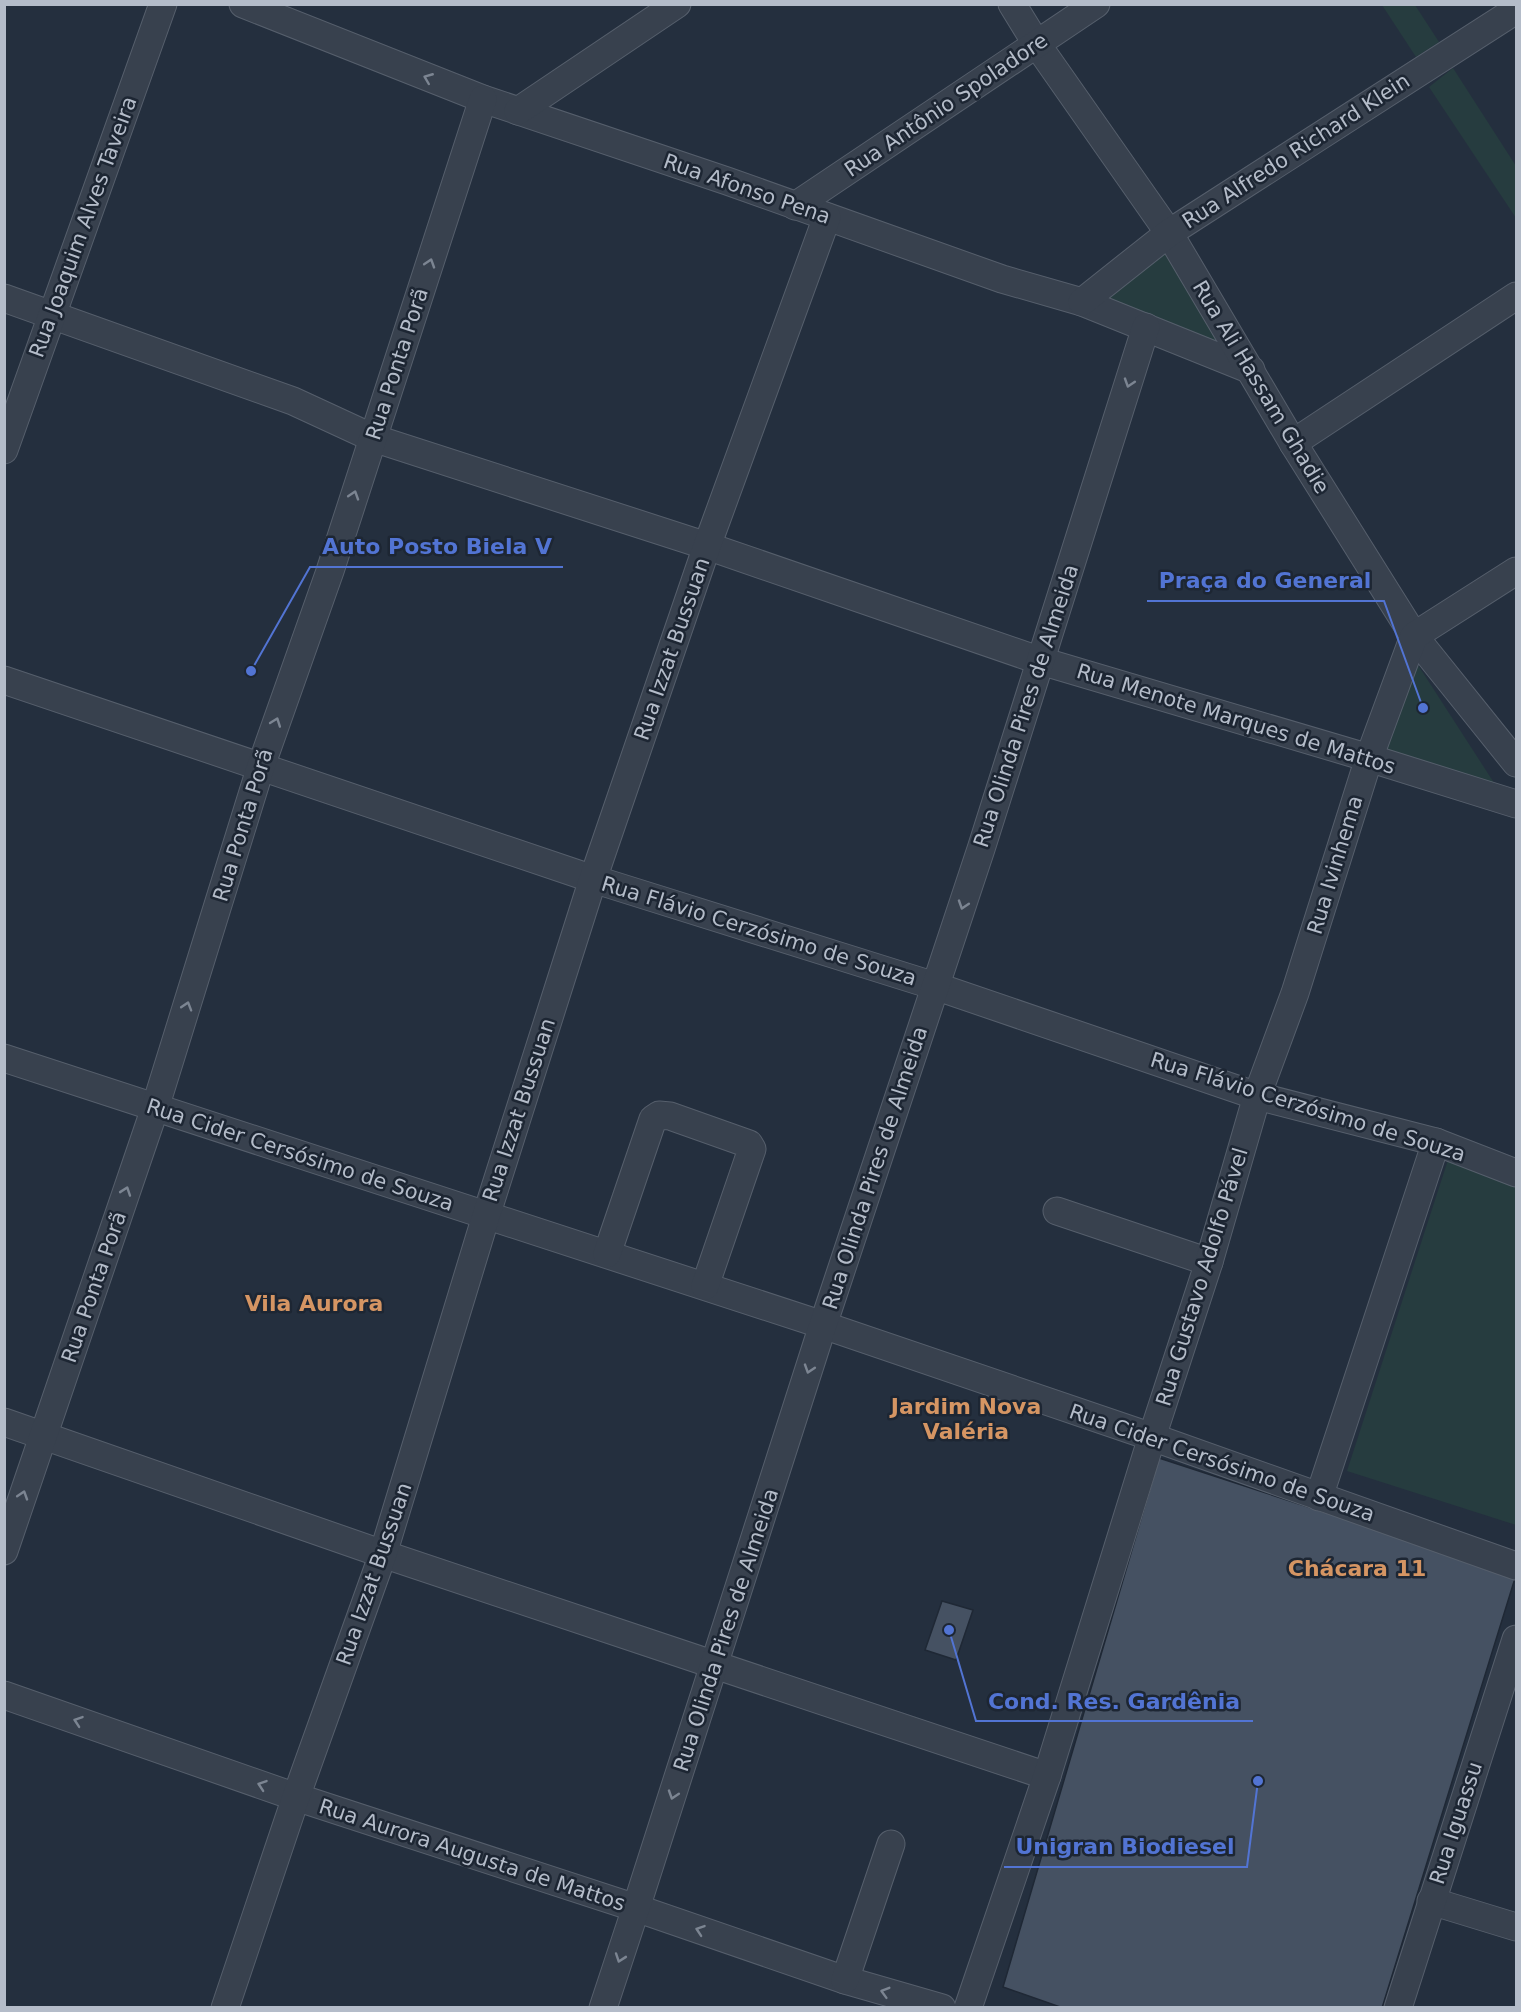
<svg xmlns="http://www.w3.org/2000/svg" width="1521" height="2012" viewBox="0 0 1521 2012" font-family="'DejaVu Sans',sans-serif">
	<rect width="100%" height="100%" fill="#242f3e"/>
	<!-- green -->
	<g fill="#263c3f">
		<polygon points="1382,5 1415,5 1439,42 1416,57"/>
		<polygon points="1453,68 1516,166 1516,218 1429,87"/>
		<polygon points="1172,250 1239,357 1096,298"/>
		<polygon points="1418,665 1498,789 1381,751"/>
		<polygon points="1448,1160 1516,1175 1516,1525 1347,1471"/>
	</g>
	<!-- building -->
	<g fill="#455162" stroke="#1f2835" stroke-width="1.5">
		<polygon points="1159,1458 1516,1575 1382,2008 1063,2008 1003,1987"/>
		<polygon points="942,1601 973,1610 956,1660 925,1650"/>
	</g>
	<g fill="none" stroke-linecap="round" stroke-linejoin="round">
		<defs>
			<g id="minor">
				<polyline points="243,4 483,99 727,181 1002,279 1082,302 1251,370"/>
				<polyline points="1012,4 1036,43 1169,233 1293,443 1414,636 1516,763"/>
				<polyline points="518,111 677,4"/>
				<polyline points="795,206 1096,4"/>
				<polyline points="4,298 293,401 373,438 707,546 1041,661 1369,758 1516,804"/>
				<polyline points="1082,302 1169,233 1516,10"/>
				<polyline points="1293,443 1516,296"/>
				<polyline points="4,450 163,4"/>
				<polyline points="4,680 593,879 935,986 1257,1096 1436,1142 1516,1173"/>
				<polyline points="4,1058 823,1325 1152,1437 1516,1566"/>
				<polyline points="1057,1211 1209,1262"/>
				<polyline points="607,1254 653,1119 659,1115 670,1116 749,1144 752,1149 705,1286"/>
				<polyline points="4,1422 383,1554 1047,1776"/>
				<polyline points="1319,1497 1436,1142"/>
				<polyline points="4,1551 155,1108 261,766 330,571 483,99"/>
				<polyline points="4,1695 296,1797 636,1908 845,1980 942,2008"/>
				<polyline points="1431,1901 1516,1927"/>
				<polyline points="845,1980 891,1844"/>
				<polyline points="225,2008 296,1797 383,1554 486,1216 593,879 707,546 827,217"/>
				<polyline points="603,2008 636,1908 823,1325 981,849 1146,327"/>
				<polyline points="968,2008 1047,1776 1152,1437 1209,1262 1257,1096 1295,993 1369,758 1414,636 1516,571"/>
				<polyline points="1398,2008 1516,1639"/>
			</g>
		</defs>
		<!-- minor casing -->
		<use href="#minor" stroke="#565f6c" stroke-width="29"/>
		<!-- minor -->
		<use href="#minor" stroke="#38414e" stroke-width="27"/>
	</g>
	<!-- one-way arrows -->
	<defs><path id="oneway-chevron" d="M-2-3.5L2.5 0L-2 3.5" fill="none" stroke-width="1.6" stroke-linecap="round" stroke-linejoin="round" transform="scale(1.5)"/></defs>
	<g stroke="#7c8592">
		<use href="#oneway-chevron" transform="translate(428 78) rotate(-158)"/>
		<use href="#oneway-chevron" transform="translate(430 263) rotate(-72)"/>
		<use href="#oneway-chevron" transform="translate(1129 383) rotate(108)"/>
		<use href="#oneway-chevron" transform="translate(354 495) rotate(-72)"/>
		<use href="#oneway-chevron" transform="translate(276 722) rotate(-70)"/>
		<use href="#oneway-chevron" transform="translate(963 905) rotate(108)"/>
		<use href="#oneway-chevron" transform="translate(187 1006) rotate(-73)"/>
		<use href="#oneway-chevron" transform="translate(126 1191) rotate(-71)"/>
		<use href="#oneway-chevron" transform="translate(809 1369) rotate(108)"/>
		<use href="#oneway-chevron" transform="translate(23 1495) rotate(-72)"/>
		<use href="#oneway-chevron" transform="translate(78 1721) rotate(-161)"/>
		<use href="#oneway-chevron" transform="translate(262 1785) rotate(-161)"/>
		<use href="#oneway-chevron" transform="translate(673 1795) rotate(108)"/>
		<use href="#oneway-chevron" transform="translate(700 1930) rotate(-161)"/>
		<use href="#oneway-chevron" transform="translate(620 1958) rotate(109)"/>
		<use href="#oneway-chevron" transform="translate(885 1992) rotate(-164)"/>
	</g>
	<g text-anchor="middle" stroke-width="5" stroke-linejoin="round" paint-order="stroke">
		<!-- street labels -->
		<g font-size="21" fill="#b4bcc9" stroke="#1d2633">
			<text transform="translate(946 105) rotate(-34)" y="7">Rua Antônio Spoladore</text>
			<text transform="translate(1296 151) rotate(-33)" y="7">Rua Alfredo Richard Klein</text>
			<text transform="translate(747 189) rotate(19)" y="7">Rua Afonso Pena</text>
			<text transform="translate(83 227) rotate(-70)" y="7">Rua Joaquim Alves Taveira</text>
			<text transform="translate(397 364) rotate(-72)" y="7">Rua Ponta Porã</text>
			<text transform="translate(1261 387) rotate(59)" y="7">Rua Ali Hassam Ghadie</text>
			<text transform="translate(672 649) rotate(-71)" y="7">Rua Izzat Bussuan</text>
			<text transform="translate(1026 706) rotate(-72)" y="7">Rua Olinda Pires de Almeida</text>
			<text transform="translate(1236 719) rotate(17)" y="7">Rua Menote Marques de Mattos</text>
			<text transform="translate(243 825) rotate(-73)" y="7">Rua Ponta Porã</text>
			<text transform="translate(1335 865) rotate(-73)" y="7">Rua Ivinhema</text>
			<text transform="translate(759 931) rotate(17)" y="7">Rua Flávio Cerzósimo de Souza</text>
			<text transform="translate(1308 1107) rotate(17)" y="7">Rua Flávio Cerzósimo de Souza</text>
			<text transform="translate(519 1110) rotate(-72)" y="7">Rua Izzat Bussuan</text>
			<text transform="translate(300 1155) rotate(18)" y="7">Rua Cider Cersósimo de Souza</text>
			<text transform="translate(875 1168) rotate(-72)" y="7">Rua Olinda Pires de Almeida</text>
			<text transform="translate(1202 1277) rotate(-73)" y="7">Rua Gustavo Adolfo Pável</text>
			<text transform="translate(94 1287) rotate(-71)" y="7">Rua Ponta Porã</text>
			<text transform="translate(1222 1463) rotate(19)" y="7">Rua Cider Cersósimo de Souza</text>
			<text transform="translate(374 1574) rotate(-71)" y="7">Rua Izzat Bussuan</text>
			<text transform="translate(726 1630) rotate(-72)" y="7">Rua Olinda Pires de Almeida</text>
			<text transform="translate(1456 1823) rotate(-72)" y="7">Rua Iguassu</text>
			<text transform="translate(472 1855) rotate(18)" y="7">Rua Aurora Augusta de Mattos</text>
		</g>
		<!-- neighbourhood labels -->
		<g font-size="22" font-weight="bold" fill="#d59563" stroke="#1d2633">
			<text x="314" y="1311">Vila Aurora</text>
			<text x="966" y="1414">Jardim Nova<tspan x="966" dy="25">Valéria</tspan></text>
			<text x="1357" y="1576">Chácara 11</text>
		</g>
	</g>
	<!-- callouts -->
	<path fill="none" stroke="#5274d3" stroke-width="2" d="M251 671L310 567H563M1423 708L1384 601H1147M949 1630L976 1721H1253M1258 1781L1247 1867H1004"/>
	<g fill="#5274d3" stroke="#1d2633" stroke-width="2">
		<circle cx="251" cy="671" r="6"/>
		<circle cx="1423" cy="708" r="6"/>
		<circle cx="949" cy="1630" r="6"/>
		<circle cx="1258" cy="1781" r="6"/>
	</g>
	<g font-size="22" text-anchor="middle" font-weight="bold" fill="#5274d3" stroke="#1d2633" stroke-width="5" stroke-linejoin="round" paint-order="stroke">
		<text x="437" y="554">Auto Posto Biela V</text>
		<text x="1265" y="588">Praça do General</text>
		<text x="1114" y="1709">Cond. Res. Gardênia</text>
		<text x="1125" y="1854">Unigran Biodiesel</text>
	</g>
	<!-- border -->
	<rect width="1521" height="2012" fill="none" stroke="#b4bcc9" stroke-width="12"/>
</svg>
